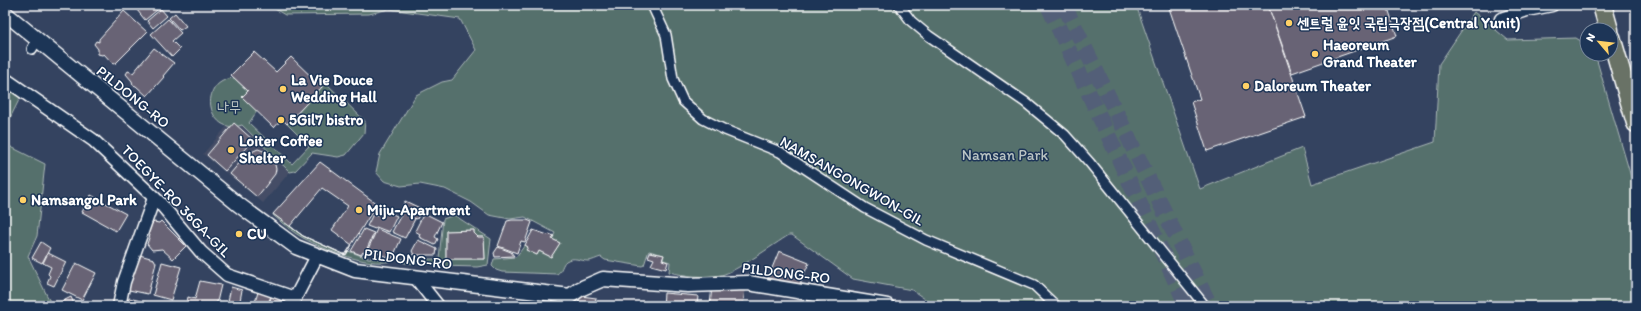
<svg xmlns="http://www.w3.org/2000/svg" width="1641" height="311" viewBox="0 0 1641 311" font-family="Itim,'Poor Story',sans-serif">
	<rect width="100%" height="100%" fill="#344360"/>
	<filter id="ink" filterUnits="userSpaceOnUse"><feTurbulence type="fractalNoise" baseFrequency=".025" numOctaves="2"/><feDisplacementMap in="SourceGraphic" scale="8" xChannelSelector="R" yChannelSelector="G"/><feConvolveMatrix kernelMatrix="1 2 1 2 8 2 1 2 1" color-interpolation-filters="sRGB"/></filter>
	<g filter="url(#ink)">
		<!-- built -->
		<polygon fill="#444d66" points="234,118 290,172 263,203 203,154"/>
		<!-- green -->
		<g fill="#556f6c" stroke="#aab7b6" fill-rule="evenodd">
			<path d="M268,5h868l64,184 102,-41 10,36 123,-42 4,-78 35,-52 34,28 68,-2 11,7v9h8l41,140v112h-701l-23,-16 -59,-11 -61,-44h-3c-15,9 -53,37 -68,40 -17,3 -36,1 -52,-3l1,-10 -7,-2 1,-5 -15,-4 -1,2 -4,12 -2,1 -37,-6 -4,-3c-4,1 -9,4 -13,4 -8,0 -14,-5 -22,0 -4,3 -4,10 -9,13l-55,-2 -6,-2 -4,-4 2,-7 22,-2 9,-12 3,2 -1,3 10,5 2,-4 12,6 9,-14 -8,-4 3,-6 -30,-16 -15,2 -21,-4 -18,-13 -26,-13 -25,-5 -19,2 -17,-5 -8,-9 4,-18 36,-59 26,-13 10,-2 24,-30 -16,-31 -71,-10 -20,5 -84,1z"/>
			<path d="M234,78l14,13 -5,5 14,15 -8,12 43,41 17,-18 -22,-22 39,-41 39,38 -1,12 -18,22 -8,2 -26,-4 -17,18 -5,1 -48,-47c-34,12 -46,-44 -8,-47z"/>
			<polygon points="5,79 23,92 5,128"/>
			<polygon points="5,144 45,164 37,236 28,256 52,306 5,306"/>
			<path d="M273,214l30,22 42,19 3,-4 20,7 24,1v2c-27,6 -66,-11 -89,-23 -11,-6 -21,-15 -30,-23z"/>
			<path d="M454,215l37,24 -3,26 -11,2 -37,-1 -3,-2 -32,-1 -3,-1 -1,-3h38l4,-40zM474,230v3l4,4h6l1,22h-39v-28z"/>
		</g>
		<!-- building -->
		<g fill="#686474" stroke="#fff" fill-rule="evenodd">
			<polygon points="133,5 163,5 145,20"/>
			<polygon points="1168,5 1268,5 1306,117 1207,151 1191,102 1200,99"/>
			<polygon points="1268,5 1387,5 1397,36 1292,73"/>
			<polygon points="161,9 167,16 153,28 147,21"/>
			<polygon points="124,11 147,32 116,63 113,64 104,54 102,55 98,54 98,49 94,44 96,41 99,42 99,39"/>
			<polygon points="175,13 186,26 180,30 169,18"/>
			<polygon points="168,19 181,33 172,41 180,49 172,57 151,34"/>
			<polygon points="154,48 174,63 163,76 164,77 147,96 136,86 133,85 132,81 126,74 128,71 133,73"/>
			<polygon points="254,52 276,72 291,57 322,87 287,124 282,119 274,128 242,97 248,91 231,75"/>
			<polygon points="234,123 253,140 225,171 207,155"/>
			<polygon points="258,149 269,153 273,157 276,169 275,174 257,197 230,174 247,154"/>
			<path d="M320,162l57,42 -32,51 -42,-19 -30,-22zM322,188l26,18 -16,24 20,15 -6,10 -43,-19 -13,-10z"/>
			<polygon points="91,195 126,214 116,231 82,212"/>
			<polygon points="405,201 422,209 417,219 414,218 415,219 405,238 392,232 401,215 399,214"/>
			<polygon points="381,209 397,216 389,232 376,227 375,229 367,226 373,214 377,215"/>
			<polygon points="424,213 442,222 435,237 438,239 435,245 419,237 420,234 415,231"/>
			<polygon points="512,220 527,220 532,222 525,242 521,241 517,253 498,246 507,221"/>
			<polygon points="161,221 186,246 173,259 162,249 152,250 147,244 150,235 146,232 147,229 154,222 159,223"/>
			<polygon points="364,229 374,233 365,253 363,252 361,255 351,251"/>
			<polygon points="377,229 401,239 392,259 368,249"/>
			<polygon points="474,230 474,233 478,237 484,237 485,259 446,259 446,231"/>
			<polygon points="533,230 548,235 549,234 554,236 552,239 560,243 551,257 539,251 537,255 526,250 528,247 525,245"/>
			<polygon points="418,240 437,249 436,255 414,255 412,251"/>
			<polygon points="41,242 50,248 42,263 32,258"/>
			<polygon points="498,247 511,252 514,256 495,257 494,253"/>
			<polygon points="779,251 809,263 797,290 768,278"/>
			<polygon points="650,252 664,255 662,260 668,262 666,269 651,265 654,259 648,257"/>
			<polygon points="48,253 66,262 54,286 47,283 50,276 48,274 51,267 43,263"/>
			<polygon points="136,254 154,259 156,263 148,294 129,290 126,282"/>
			<polygon points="162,262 181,267 171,300 153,295"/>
			<polygon points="76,263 96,273 82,300 62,290"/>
			<polygon points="200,281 221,285 216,306 186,306 188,297 195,299"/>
			<polygon points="712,286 745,289 743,306 710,306"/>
			<polygon points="231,287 242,290 239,306 227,306"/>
			<polygon points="258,292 271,296 267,306 254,306"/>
			<polygon points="664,293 698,296 697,306 663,306"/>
			<polygon points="272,295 288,299 283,306 268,306"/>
			<polygon points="581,296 596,298 595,306 577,306"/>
			<polygon points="71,297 75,306 53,306"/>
			<polygon points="129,298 156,305 156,306 127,306"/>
		</g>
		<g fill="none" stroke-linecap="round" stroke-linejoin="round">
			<!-- secondary-tunnel -->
			<g stroke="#525f78" stroke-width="16" stroke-dasharray="16 8" stroke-linecap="butt">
				<polyline points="1048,5 1187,306"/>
				<polyline points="1064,5 1210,306"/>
			</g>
			<defs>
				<g id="pedestrian">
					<polyline points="652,5 666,35 673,79 683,101 703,119 725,130 780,152 865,208 926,240 1034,285 1056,306"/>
					<polyline points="899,5 911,21 929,36 1025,102 1065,135 1090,163 1205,306"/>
					<polyline points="32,49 37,40"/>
				</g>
				<g id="minor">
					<polyline points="1501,19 1527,10 1552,5"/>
					<polyline points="5,79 93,140 159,202 201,252 227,275 295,298"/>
					<polyline points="415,277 438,306"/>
					<polyline points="119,306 124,282 154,198"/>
					<polyline points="291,306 317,256"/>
					<polyline points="563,306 570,296"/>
				</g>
				<polyline id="tertiary" points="5,13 239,205 296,247 355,270 570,296 580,289 603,279 688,285 748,283 887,306"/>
				<g id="primary">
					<polyline points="1602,5 1609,30"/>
					<polyline points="1611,37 1636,123"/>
				</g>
			</defs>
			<!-- pedestrian casing -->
			<use href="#pedestrian" stroke="#fff" stroke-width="12"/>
			<!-- minor casing -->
			<use href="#minor" stroke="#fff" stroke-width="15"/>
			<!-- tertiary casing -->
			<use href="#tertiary" stroke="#fff" stroke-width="17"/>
			<!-- primary casing -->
			<use href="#primary" stroke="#fff" stroke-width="21"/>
			<!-- pedestrian -->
			<use href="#pedestrian" stroke="#1d3557" stroke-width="9"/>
			<!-- minor -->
			<use href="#minor" stroke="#1d3557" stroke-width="12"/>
			<!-- tertiary -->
			<use href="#tertiary" stroke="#1d3557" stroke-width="14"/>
			<!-- primary -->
			<use href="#primary" stroke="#697266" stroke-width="18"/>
		</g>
	</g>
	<!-- markers -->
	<g fill="#ffd166" stroke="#1d3557" stroke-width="1.5">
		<circle cx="1289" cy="23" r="4"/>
		<circle cx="1315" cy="54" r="4"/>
		<circle cx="1246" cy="86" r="4"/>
		<circle cx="283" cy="89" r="4"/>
		<circle cx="281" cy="120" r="4"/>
		<circle cx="231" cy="150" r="4"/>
		<circle cx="23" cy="200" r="4"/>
		<circle cx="359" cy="210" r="4"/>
		<circle cx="239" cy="234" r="4"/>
	</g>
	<g text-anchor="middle" stroke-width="3" stroke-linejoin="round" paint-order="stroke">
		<!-- poi labels -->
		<g font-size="15" font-weight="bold" fill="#fff" stroke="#1d3557" text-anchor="start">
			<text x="1297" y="28">센트럴 윤잇 국립극장점(Central Yunit)</text>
			<text x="1323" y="50">Haeoreum<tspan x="1323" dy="17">Grand Theater</tspan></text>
			<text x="291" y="85">La Vie Douce<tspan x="291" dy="17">Wedding Hall</tspan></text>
			<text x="1254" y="91">Daloreum Theater</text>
			<text x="289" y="125">5Gil7 bistro</text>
			<text x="239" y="146">Loiter Coffee<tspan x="239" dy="17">Shelter</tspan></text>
			<text x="31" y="205">Namsangol Park</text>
			<text x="367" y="215">Miju-Apartment</text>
			<text x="247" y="239">CU</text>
		</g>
		<!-- street labels -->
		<g font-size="15" fill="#fff" stroke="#1d3557">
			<text transform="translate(133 97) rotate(39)" y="5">PILDONG-RO</text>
			<text transform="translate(852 181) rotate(30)" y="5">NAMSANGONGWON-GIL</text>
			<text transform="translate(176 201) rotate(46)" y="5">TOEGYE-RO 36GA-GIL</text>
			<text transform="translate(408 259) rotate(7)" y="5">PILDONG-RO</text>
			<text transform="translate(786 273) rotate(7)" y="5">PILDONG-RO</text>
		</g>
		<!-- park labels -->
		<g font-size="15" fill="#bbc5c4" stroke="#1d3557">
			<text x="229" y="112">나무</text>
			<text x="1005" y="160">Namsan Park</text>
		</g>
	</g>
	<!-- margin -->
	<rect width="1641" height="311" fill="none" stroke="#1d3557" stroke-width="20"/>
	<rect x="10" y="10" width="1621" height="291" fill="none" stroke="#fff" stroke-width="1.5" filter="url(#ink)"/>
	<!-- north arrow -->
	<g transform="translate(1599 42) rotate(298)"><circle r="19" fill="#1d3557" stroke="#77869a"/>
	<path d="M0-3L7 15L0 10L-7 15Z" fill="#ffd166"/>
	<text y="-6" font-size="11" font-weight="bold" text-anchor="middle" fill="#ffffff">N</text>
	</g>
</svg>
